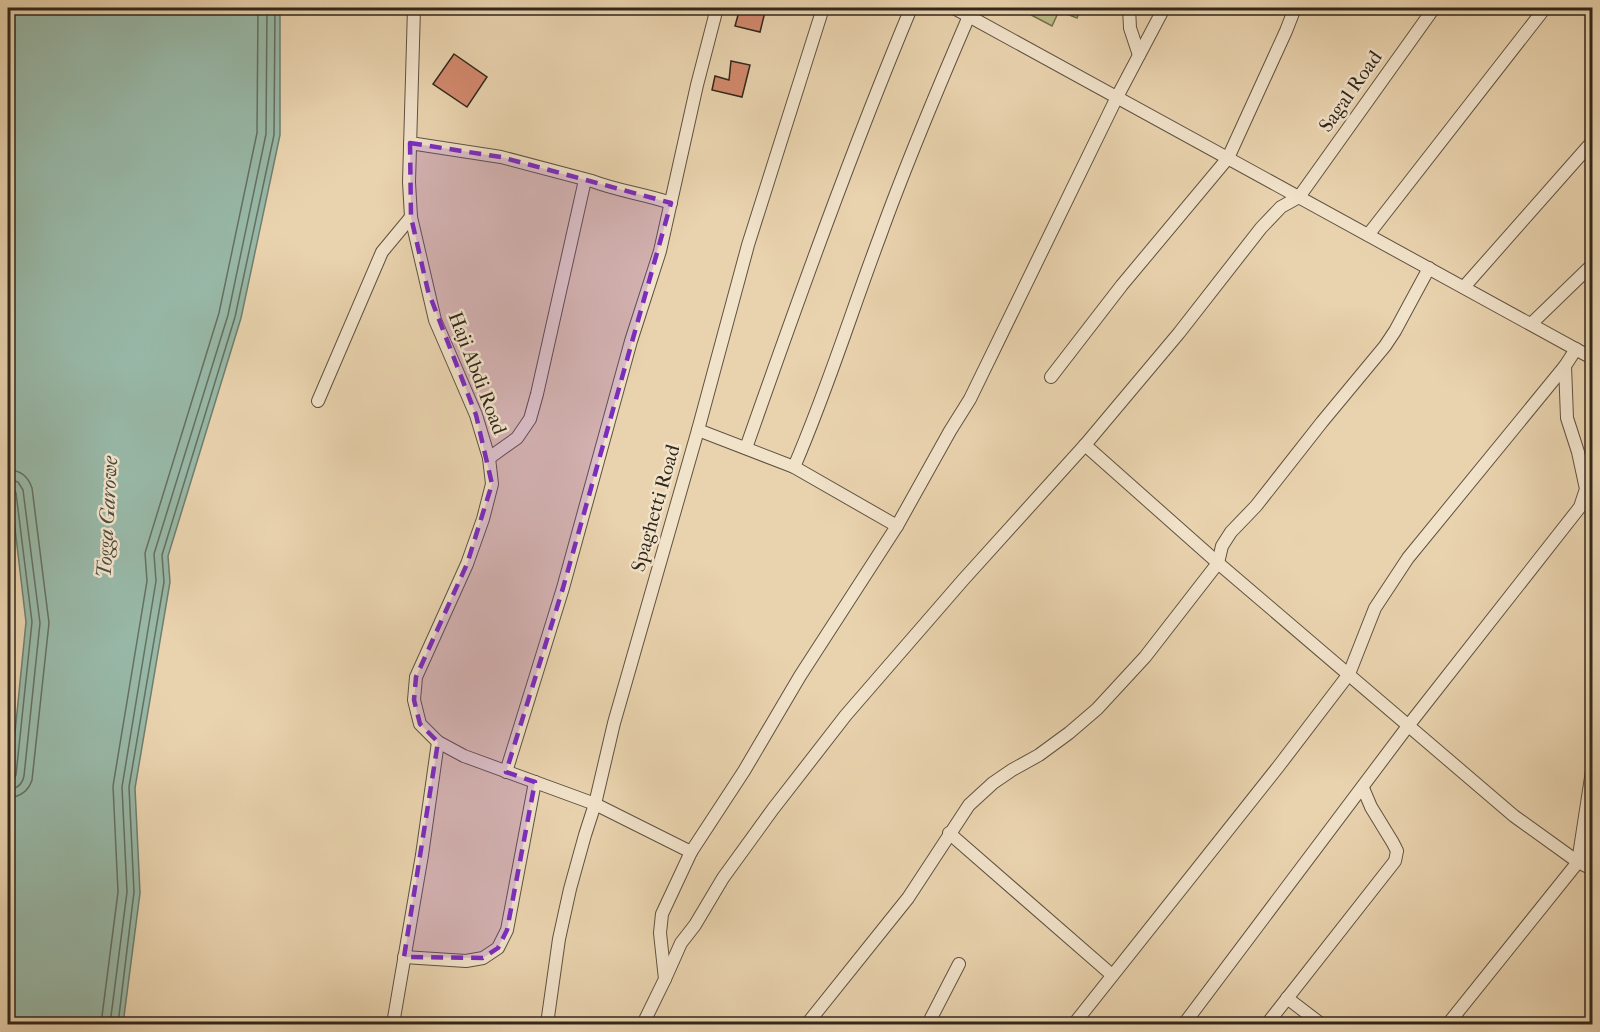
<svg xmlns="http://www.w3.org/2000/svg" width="1600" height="1032" viewBox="0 0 1600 1032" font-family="'IM FELL French Canon',serif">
	<rect width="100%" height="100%" fill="#e9d3ae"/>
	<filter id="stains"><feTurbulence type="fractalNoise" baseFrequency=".00333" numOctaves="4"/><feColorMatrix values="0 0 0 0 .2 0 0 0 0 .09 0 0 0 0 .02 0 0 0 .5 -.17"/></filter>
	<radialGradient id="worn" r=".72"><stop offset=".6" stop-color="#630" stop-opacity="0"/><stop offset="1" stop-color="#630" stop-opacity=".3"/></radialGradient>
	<!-- green -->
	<polygon fill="#bbbb87" stroke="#767151" stroke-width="1.5" points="1018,8 1081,8 1077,18 1059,11 1052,26"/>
	<!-- water -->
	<polygon fill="#98b8a7" stroke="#6f7e6f" stroke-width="1.5" points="12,8 280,8 280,135 241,318 168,556 170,582 135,788 140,893 123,1024 8,1024 8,803 26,622 8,469 8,60"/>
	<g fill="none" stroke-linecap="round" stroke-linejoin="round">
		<!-- shore -->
		<g stroke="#647061" stroke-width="1.5">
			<path d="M8,470c12,0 20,6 24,18l17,135 -17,157c-4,12 -12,17 -24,18"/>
			<path d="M8,479l10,3 5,8 17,133 -16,153c-2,9 -8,13 -16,13"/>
			<polyline points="8,487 13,488 16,493 32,622 16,775 13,780 8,781"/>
			<polyline points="101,1024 118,892 113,786 147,581 145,553 219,313 257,133 258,8"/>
			<polyline points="110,1024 127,892 122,787 156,581 154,554 228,315 266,134 267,8"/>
			<polyline points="118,1024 134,892 129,787 164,582 162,555 235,317 274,135 275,8"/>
		</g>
	</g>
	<!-- building -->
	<g fill="#d3896e" stroke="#31271b" stroke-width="1.5">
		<polygon points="740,8 766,8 760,32 735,26"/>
		<polygon points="454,54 487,77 467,107 433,84"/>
		<polygon points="731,61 750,65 742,97 712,90 715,76 729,80"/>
	</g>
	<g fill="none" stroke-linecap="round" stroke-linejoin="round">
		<defs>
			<g id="street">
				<polyline points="414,8 409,182 411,217 435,320 476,415 489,458 492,484 483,519 467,564 416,677 414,700 420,724 438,742 464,756 595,804 691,852"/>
				<polyline points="954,8 1592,358"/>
				<polyline points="1129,8 1130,28 1139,55"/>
				<path d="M410,143l91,14 91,24c26,10 53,13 79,22"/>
				<polyline points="1368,235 1545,8"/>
				<polyline points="1464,287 1592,142"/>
				<polyline points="1531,324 1592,265"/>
				<polyline points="1051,377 1122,285 1228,158 1286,31 1295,8"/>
				<polyline points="318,401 382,252 411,217"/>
				<polyline points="698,430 794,467 897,526"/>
				<polyline points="1085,445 1218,563 1514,816 1578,862 1592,869"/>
				<path d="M746,448c52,-148 105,-296 165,-440"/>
				<polyline points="489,458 517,438 530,419 537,394 585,180"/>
				<path d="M794,467c33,-76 57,-154 86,-231 27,-75 58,-148 89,-220"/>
				<polyline points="506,772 563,588 631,341 660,251 697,85 717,8"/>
				<polyline points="949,833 1112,975"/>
				<polyline points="404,957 466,961 483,958 498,948 507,930 535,782"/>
				<polyline points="665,979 681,943 695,925 723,878 773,809 846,715 963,580 1085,445 1179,333 1261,228 1281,207 1299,197 1434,8"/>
				<polyline points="1287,998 1321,1024"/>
				<polyline points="393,1024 422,855 438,742"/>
				<polyline points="547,1024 559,939 570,889 585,835 595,804 614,723 698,430 748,245 823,8"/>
				<polyline points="643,1024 665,979 660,933 662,914 691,852 744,771 800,676 897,526 950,431 970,399 1117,97 1164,8"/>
				<polyline points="807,1024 908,898 969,805 993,783 1012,770 1039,755 1069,733 1097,709 1145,657 1218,563 1222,546 1231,532 1256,506 1322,422 1385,346 1395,331 1429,268"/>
				<polyline points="928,1024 959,964"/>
				<polyline points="1074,1024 1278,767 1349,674 1375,608 1408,558 1565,366 1576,349"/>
				<polyline points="1184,1024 1408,726 1580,507 1586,489 1578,452 1567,418 1565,366"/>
				<polyline points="1267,1024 1395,861 1397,851 1393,843 1371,807 1363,788"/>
				<polyline points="1448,1024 1578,862 1592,771"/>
			</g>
		</defs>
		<!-- street casing -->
		<use href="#street" stroke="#5f5240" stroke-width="14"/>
		<!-- street -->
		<use href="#street" stroke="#f1e2ca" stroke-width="12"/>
	</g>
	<!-- marked area -->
	<path fill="#7b2cbf" fill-opacity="0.2" stroke="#7b2cbf" stroke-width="4.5" stroke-dasharray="12 8" stroke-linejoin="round" d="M410,143l91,14 170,46 -108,385 -57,184 29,10 -28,148 -9,18 -15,10 -79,-1 34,-215 -18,-18 -6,-24 2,-23 51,-113 25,-80 -16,-69 -48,-124 -17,-74z"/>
	<g text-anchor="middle" stroke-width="5" stroke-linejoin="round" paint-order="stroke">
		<!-- street labels -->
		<g font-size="20" fill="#31271b" stroke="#f1e2ca">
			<text transform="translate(1350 91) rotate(-55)" y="7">Sagal Road</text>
			<text transform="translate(478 373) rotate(69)" y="7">Haji Abdi Road</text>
			<text transform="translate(655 508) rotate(-74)" y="7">Spaghetti Road</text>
		</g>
		<!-- water labels -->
		<g font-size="21" font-style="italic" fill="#4b4b3e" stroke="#f1e2ca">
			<text transform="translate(107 517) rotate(-87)" y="7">Togga Garowe</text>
		</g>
	</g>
	<!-- margin -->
	<rect width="1600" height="1032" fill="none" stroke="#e9d3ae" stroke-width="30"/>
	<rect x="9" y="9" width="1582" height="1014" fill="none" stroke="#31271b" stroke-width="3"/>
	<rect x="15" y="15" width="1570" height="1002" fill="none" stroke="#31271b" stroke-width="1.5"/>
	<rect width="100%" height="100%" filter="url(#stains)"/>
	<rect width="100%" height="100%" fill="url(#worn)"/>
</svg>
